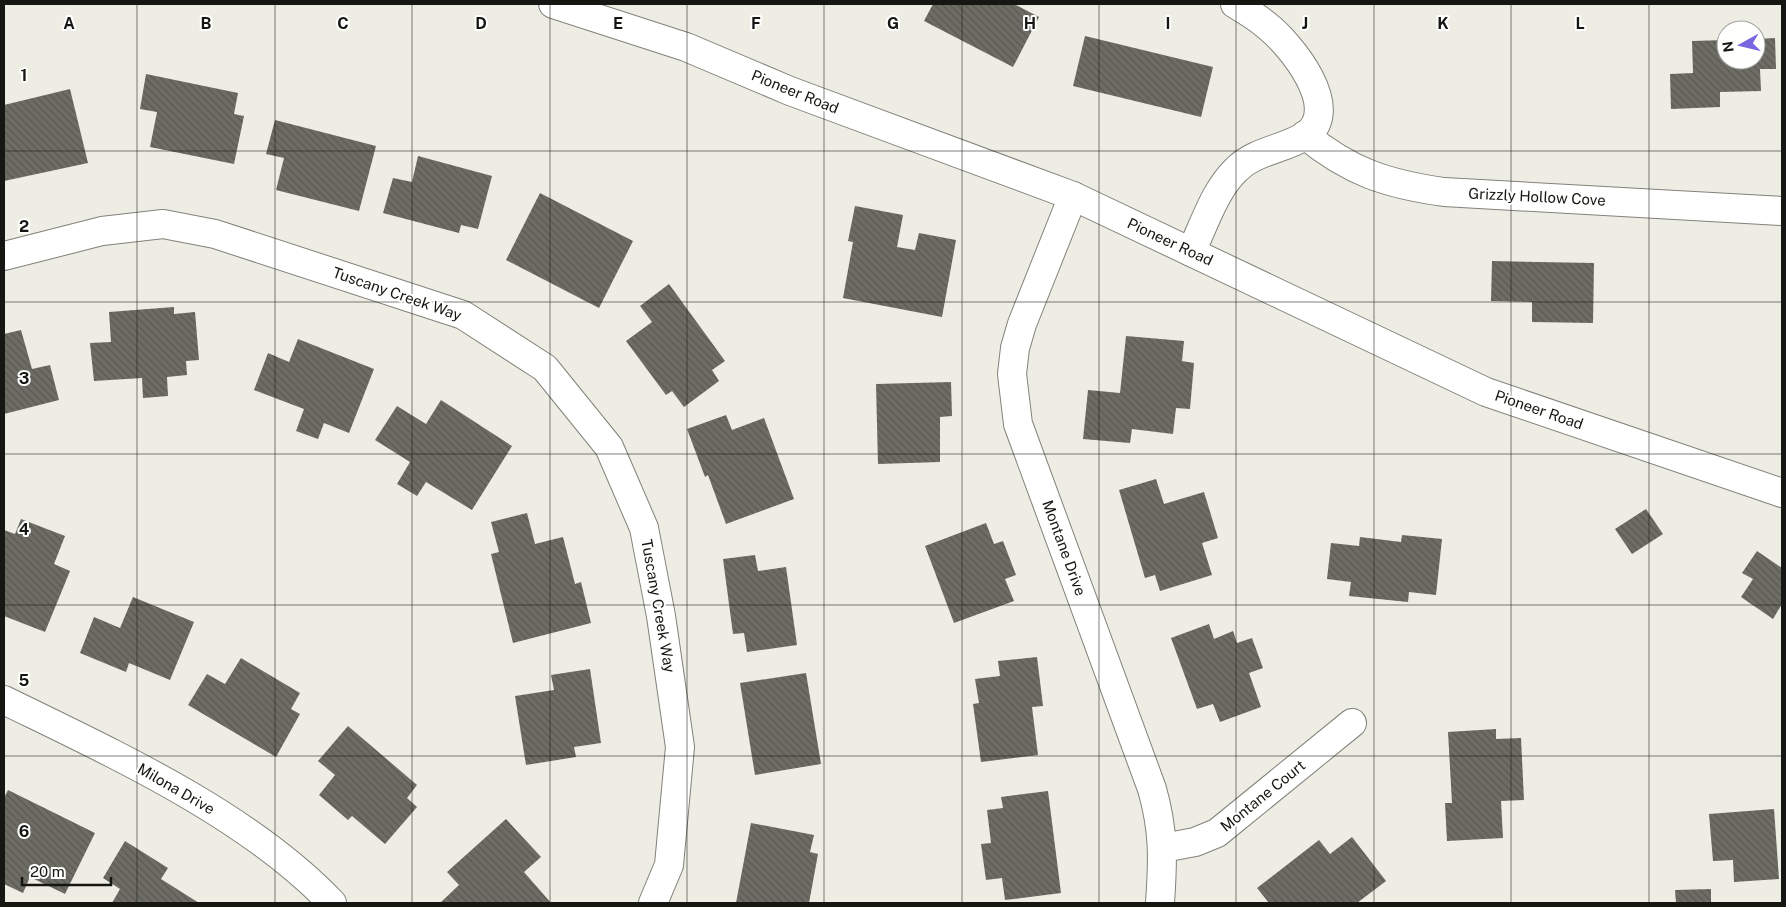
<svg xmlns="http://www.w3.org/2000/svg" width="1786" height="907" viewBox="0 0 1786 907" font-family="'Public Sans',sans-serif">
	<defs>
		<pattern id="building-back-hatch" width="6" height="6" patternUnits="userSpaceOnUse" patternTransform="scale(1.25)"><rect width="6" height="6" fill="#6d6d65"/><path d="M-1 5l2 2M0 0l6 6M5-1l2 2" fill="none" stroke="#595952"/></pattern>
	</defs>
	<rect width="100%" height="100%" fill="#edede4"/>
	<!-- building -->
	<g fill="url(#building-back-hatch)">
		<polygon points="933,4 1014,4 1039,17 1013,67 924,21"/>
		<polygon points="1085,36 1213,67 1201,117 1073,86"/>
		<polygon points="1775,38 1776,69 1760,69 1761,91 1720,92 1720,107 1671,109 1670,74 1693,73 1692,41 1726,40 1726,60 1756,60 1756,39"/>
		<polygon points="146,74 238,93 234,114 244,116 234,164 150,147 157,112 140,109"/>
		<polygon points="70,89 88,163 4,181 4,105"/>
		<polygon points="275,120 376,146 359,211 276,190 284,158 266,154"/>
		<polygon points="418,156 492,176 478,229 461,225 459,233 383,213 393,178 412,182"/>
		<polygon points="540,193 633,241 599,308 506,260"/>
		<polygon points="855,206 903,215 897,247 915,250 919,233 956,240 942,317 843,298 853,242 848,241"/>
		<polygon points="1492,261 1594,263 1593,323 1532,322 1532,302 1491,301"/>
		<polygon points="669,284 725,361 712,370 719,381 684,407 672,391 666,395 626,341 652,322 640,306"/>
		<polygon points="174,307 174,314 195,312 199,360 186,361 187,375 167,377 168,396 143,398 142,378 94,381 90,343 111,342 109,312"/>
		<polygon points="21,330 32,369 50,365 59,400 4,414 4,334"/>
		<polygon points="1126,336 1184,341 1182,361 1194,363 1190,409 1176,408 1173,434 1132,429 1130,443 1083,439 1088,390 1120,393"/>
		<polygon points="298,339 374,369 349,433 324,423 318,439 296,431 304,409 254,390 268,353 289,362"/>
		<polygon points="951,382 952,416 940,417 940,462 878,464 876,384"/>
		<polygon points="441,400 512,446 472,510 426,482 417,496 397,484 410,462 375,440 397,406 426,424"/>
		<polygon points="726,415 732,430 764,418 794,499 726,524 708,475 705,477 687,429"/>
		<polygon points="1156,479 1164,504 1204,492 1218,538 1202,543 1212,575 1160,591 1155,575 1145,578 1119,490"/>
		<polygon points="1646,509 1663,534 1632,554 1615,529"/>
		<polygon points="527,513 535,544 563,537 575,584 581,582 591,623 513,643 491,554 499,552 491,522"/>
		<polygon points="21,519 65,536 54,564 70,571 45,632 4,616 4,530 15,534"/>
		<polygon points="986,523 994,544 1003,541 1016,575 1005,579 1014,601 954,623 925,546"/>
		<polygon points="1402,535 1442,539 1436,595 1409,592 1408,602 1349,596 1351,582 1327,579 1331,543 1359,546 1360,537 1401,542"/>
		<polygon points="1757,551 1782,568 1782,604 1773,619 1741,597 1753,579 1742,573"/>
		<polygon points="755,555 758,571 786,567 797,645 747,652 744,633 733,634 723,559"/>
		<polygon points="133,597 194,622 170,680 129,663 126,672 80,653 94,617 120,628"/>
		<polygon points="1209,624 1214,639 1233,631 1237,643 1252,638 1263,668 1249,673 1261,707 1220,722 1213,704 1197,709 1171,638"/>
		<polygon points="1037,657 1043,706 1032,707 1038,755 981,762 973,704 979,703 975,679 1000,676 998,661"/>
		<polygon points="241,658 300,693 291,709 300,714 276,757 188,705 207,674 225,684"/>
		<polygon points="590,669 601,743 574,747 576,757 526,765 515,696 554,690 551,675"/>
		<polygon points="806,673 821,764 755,775 740,683"/>
		<polygon points="348,726 417,785 407,798 417,807 385,844 352,816 348,820 319,795 335,775 318,761"/>
		<polygon points="1496,729 1496,739 1521,738 1524,800 1501,801 1503,838 1447,841 1445,803 1452,803 1448,732"/>
		<polygon points="8,790 95,833 65,894 30,877 23,893 4,884 4,798"/>
		<polygon points="1048,791 1061,893 1005,900 1002,878 986,880 981,844 991,843 987,810 1003,808 1001,797"/>
		<polygon points="1774,809 1779,879 1734,882 1733,860 1713,861 1709,814"/>
		<polygon points="506,819 541,857 524,872 551,903 440,903 459,885 447,872"/>
		<polygon points="751,823 814,835 810,852 818,854 809,903 736,903"/>
		<polygon points="1352,837 1386,881 1357,903 1269,903 1257,888 1319,840 1330,854"/>
		<polygon points="125,841 168,868 161,879 199,903 112,903 120,889 103,878"/>
		<polygon points="1711,889 1711,903 1676,903 1675,890"/>
	</g>
	<g fill="none" stroke-linecap="round" stroke-linejoin="round">
		<defs>
			<g id="street">
				<polyline points="553,4 686,47 790,91 1073,196 1486,392 1782,493"/>
				<path d="M1305,135c45,37 82,49 139,57l338,19"/>
				<path d="M1073,196l-51,128 -7,24 -3,26 6,50 134,365c12,42 11,71 8,114"/>
				<path d="M1191,252c13,-27 24,-63 46,-83 18,-18 47,-20 68,-33 39,-26 -14,-92 -39,-111 -9,-8 -21,-15 -31,-21"/>
				<polyline points="4,256 102,231 163,224 215,234 463,315 545,368 609,447 644,528 661,616 680,747 669,865 653,903"/>
				<path d="M4,700c110,54 243,114 328,203"/>
				<polyline points="1163,848 1195,842 1217,833 1352,723"/>
			</g>
		</defs>
		<!-- street casing -->
		<use href="#street" stroke="#82827a" stroke-width="30"/>
		<!-- street -->
		<use href="#street" stroke="#fff" stroke-width="28"/>
	</g>
	<!-- grid -->
	<path fill="none" stroke="#161613" stroke-width="1" stroke-opacity="0.55" d="M137,4v899M275,4v899M412,4v899M550,4v899M687,4v899M824,4v899M962,4v899M1099,4v899M1236,4v899M1374,4v899M1511,4v899M1649,4v899M4,151h1778M4,302h1778M4,454h1778M4,605h1778M4,756h1778"/>
	<g text-anchor="middle" stroke-width="4" stroke-linejoin="round" paint-order="stroke">
		<!-- street labels -->
		<g font-size="15" fill="#161613" stroke="#fffffe">
			<text transform="translate(795 92) rotate(22)" y="5">Pioneer Road</text>
			<text transform="translate(1537 197) rotate(3)" y="5">Grizzly Hollow Cove</text>
			<text transform="translate(1170 242) rotate(25)" y="5">Pioneer Road</text>
			<text transform="translate(397 294) rotate(19)" y="5">Tuscany Creek Way</text>
			<text transform="translate(1539 410) rotate(19)" y="5">Pioneer Road</text>
			<text transform="translate(1064 548) rotate(70)" y="5">Montane Drive</text>
			<text transform="translate(658 606) rotate(80)" y="5">Tuscany Creek Way</text>
			<text transform="translate(176 789) rotate(30)" y="5">Milona Drive</text>
			<text transform="translate(1263 796) rotate(-39)" y="5">Montane Court</text>
		</g>
	</g>
	<g font-size="16" text-anchor="middle" font-weight="bold" fill="#161613" stroke="#fffffe" stroke-width="4" stroke-linejoin="round" paint-order="stroke">
		<text x="69" y="29">A</text>
		<text x="206" y="29">B</text>
		<text x="343" y="29">C</text>
		<text x="481" y="29">D</text>
		<text x="618" y="29">E</text>
		<text x="756" y="29">F</text>
		<text x="893" y="29">G</text>
		<text x="1030" y="29">H</text>
		<text x="1168" y="29">I</text>
		<text x="1305" y="29">J</text>
		<text x="1443" y="29">K</text>
		<text x="1580" y="29">L</text>
		<text x="24" y="81">1</text>
		<text x="24" y="232">2</text>
		<text x="24" y="384">3</text>
		<text x="24" y="535">4</text>
		<text x="24" y="686">5</text>
		<text x="24" y="837">6</text>
	</g>
	<!-- border -->
	<rect width="1786" height="907" fill="none" stroke="#161613" stroke-width="10"/>
	<!-- north arrow -->
	<g transform="translate(1741 45) rotate(262)"><circle r="24" fill="#fffffe" stroke="#a2a2a0"/>
	<path d="M0-4L9 19L0 12L-9 19Z" fill="#7967e2"/>
	<text y="-8" font-size="14" font-weight="bold" text-anchor="middle" fill="#161613">N</text>
	</g>
	<!-- scale -->
	<path d="M22 877v8h89v-8" fill="none" stroke="#161613" stroke-width="2.5"/>
	<text x="30" y="877" font-size="15" fill="#161613" stroke="#fffffe" stroke-width="4" paint-order="stroke">20 m</text>
</svg>
